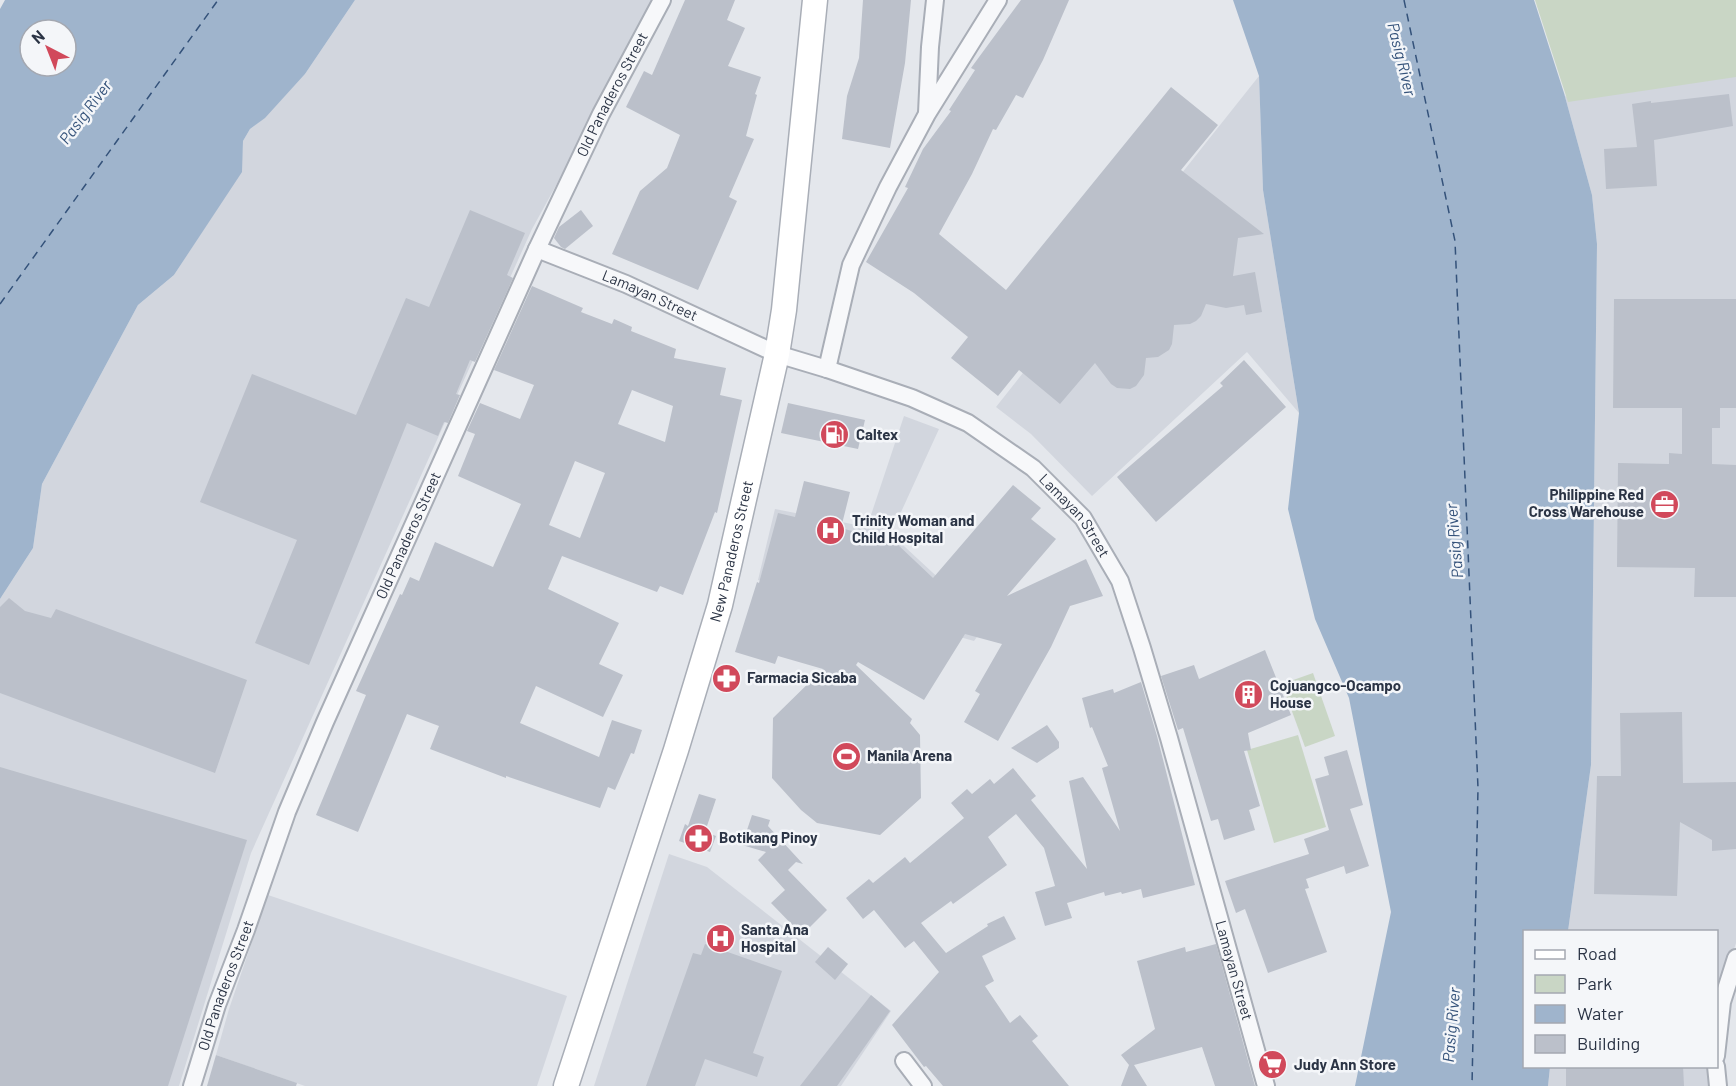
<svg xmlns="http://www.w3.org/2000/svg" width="1736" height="1086" viewBox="0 0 1736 1086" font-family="Barlow,sans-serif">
	<rect width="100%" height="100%" fill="#e4e7ec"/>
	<!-- built -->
	<g fill="#d2d6de">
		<polygon points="355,0 658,0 532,229 251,853 179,1086 0,1086 0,599 33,548 42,484 138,305 174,275 241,172 243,141 250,129 265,117 305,74"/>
		<polygon points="1736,0 1736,943 1719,994 1721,1086 1548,1086 1550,1067 1716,1066 1716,932 1568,931 1591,765 1597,244 1592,195 1564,93 1566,97"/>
		<polygon points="1259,76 1263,190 1299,413 1247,352 1092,496 1031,434 996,407"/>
		<polygon points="904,416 939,429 891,534 987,623 974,641 758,580 775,509 867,527"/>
		<polygon points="669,854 707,867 891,1011 841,1086 594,1086"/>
		<polygon points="268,895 567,996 537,1086 305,1086 216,1055 229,1009"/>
	</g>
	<!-- green -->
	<g fill="#c9d6c5">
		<polygon points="1535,0 1736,0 1736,77 1568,102"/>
		<polygon points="1313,673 1335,736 1305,747 1282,684"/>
		<polygon points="1298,735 1326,827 1274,843 1247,750"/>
	</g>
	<!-- water -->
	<g fill="#9fb4cc" fill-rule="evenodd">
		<path d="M5,0h350l-50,74 -40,44 -15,11 -7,12 -1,31 -68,103 -36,30 -96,179 -9,64 -33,51v-590zM30,30h36v36h-36z"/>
		<polygon points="1233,0 1534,0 1564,93 1592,195 1597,244 1591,765 1568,931 1524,932 1524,1066 1550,1067 1548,1086 1355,1086 1391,912 1349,698 1315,619 1288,509 1299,413 1263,190 1259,76"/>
	</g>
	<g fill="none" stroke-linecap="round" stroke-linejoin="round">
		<!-- ferry -->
		<g stroke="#34527a" stroke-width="1.5" stroke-dasharray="8 6" stroke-linecap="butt">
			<polyline points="1404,0 1455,241 1478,788 1472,1086"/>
			<polyline points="0,304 218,0"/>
		</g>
	</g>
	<!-- building -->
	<g fill="#bbc0ca" fill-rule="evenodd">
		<polygon points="685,0 735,0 727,20 745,28 728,66 761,77 755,94 757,95 746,136 754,139 729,197 737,201 698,290 612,254 640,191 667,168 680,135 626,107 644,71 652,75"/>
		<polygon points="863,0 911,0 905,63 890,148 842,139 847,96 859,58"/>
		<polygon points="1021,0 1069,0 1043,60 1023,98 1016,95 996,130 993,129 972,174 939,234 1006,290 1171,87 1218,125 1181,170 1264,234 1238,238 1233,276 1255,272 1262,312 1246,315 1244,305 1226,308 1206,304 1201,316 1196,321 1190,324 1174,325 1172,344 1169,350 1158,357 1146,358 1144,375 1136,386 1130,389 1117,388 1111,384 1095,363 1060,404 1019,370 998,396 951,358 968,337 914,293 866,262 908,188 905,187 923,149 951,111 949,110 975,70 971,68"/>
		<polygon points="1729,94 1733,126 1654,140 1657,186 1606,189 1604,149 1637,147 1632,104 1651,101 1651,103"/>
		<polygon points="470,210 525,233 507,275 513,278 475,362 470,360 456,394 460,395 448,423 444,422 438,436 407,423 309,665 255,643 297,540 200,502 252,374 356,415 406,298 429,307"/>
		<polygon points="581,210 593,226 565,249 561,247 554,238 559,227"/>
		<path d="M532,286l51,22 -2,4 31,12 2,-5 18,8 -1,4 45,18 -2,9 52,10 -6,27 22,5 -25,113 -2,-1 -32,83 -23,-9 -3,6 -95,-36 -14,33 71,34 -20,41 24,11 -20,42 -67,-31 -16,37 79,34 13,-37 30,10 -8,24 -3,-1 -16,37 -7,-3 -8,21 -94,-32v2l-76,-29 9,-23 -32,-12 -49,118 -42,-17 50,-120 -10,-4 44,-97 2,1 8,-18 9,4 16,-39 58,25 28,-63 -63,-28 17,-42 -8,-3 13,-28 40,16 14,-34 -40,-15zM632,390l41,16 -8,36 -47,-18zM575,461l30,12 -25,65 -31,-13z"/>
		<polygon points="1614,299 1736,299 1736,408 1720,408 1720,428 1712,428 1712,464 1736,465 1736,597 1694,597 1695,568 1617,567 1618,463 1669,464 1669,453 1682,454 1682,408 1613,408"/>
		<polygon points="1244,360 1286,407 1156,522 1117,477 1223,386 1220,383"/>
		<polygon points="788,403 865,420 858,449 781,433"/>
		<polygon points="804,481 850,492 841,528 896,543 933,578 1013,485 1041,508 1031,519 1056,539 1007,596 1086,559 1103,596 1070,606 1051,647 998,741 964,722 980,694 975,691 1002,644 965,634 924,700 858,662 856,665 912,719 910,723 920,735 921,798 880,835 817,823 801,810 772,778 773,718 823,669 778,656 775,664 735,652 757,582 759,583 778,513 795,517"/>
		<polygon points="9,598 25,611 51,618 56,609 247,680 215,773 0,693 0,607"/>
		<polygon points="1265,650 1291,715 1248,733 1251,750 1244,751 1260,806 1249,810 1255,830 1224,840 1218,819 1211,821 1183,728 1178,730 1161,676 1194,665 1199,679"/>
		<polygon points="1141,682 1157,736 1195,885 1143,898 1141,889 1122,894 1121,892 1105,896 1104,892 1067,903 1072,918 1045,926 1035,892 1055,886 1044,848 1016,814 988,837 1007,865 953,904 951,901 921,923 946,953 988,926 987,924 1004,916 1016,939 982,956 994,981 985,986 1010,1023 1020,1015 1038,1036 1032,1041 1069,1086 943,1086 926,1066 924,1067 892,1025 939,972 914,941 905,948 874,910 863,919 846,898 869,879 873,883 905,857 910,863 964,818 951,803 967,789 972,794 990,779 994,784 1013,768 1036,796 1031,800 1087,869 1069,781 1083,777 1120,831 1102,768 1108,766 1092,727 1090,728 1082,698 1113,689 1114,693"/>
		<polygon points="1682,712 1683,783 1736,782 1736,849 1712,851 1712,840 1680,822 1677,896 1594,894 1597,776 1621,776 1620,713"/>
		<polygon points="1047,725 1059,742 1059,748 1037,763 1011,748"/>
		<polygon points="1347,750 1363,805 1350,809 1369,866 1346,874 1344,866 1306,879 1309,888 1305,889 1327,952 1268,973 1245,909 1236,913 1225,881 1309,854 1304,839 1329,830 1315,779 1329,775 1324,757"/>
		<polygon points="0,767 247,840 168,1086 0,1086"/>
		<polygon points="699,794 716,799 705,832 716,836 710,852 679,841 685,824 688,826"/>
		<polygon points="752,815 770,820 768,826 803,864 796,862 788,870 827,910 802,935 771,903 785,890 758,860 766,852 742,845"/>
		<polygon points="705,944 782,971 753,1053 764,1057 757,1077 705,1059 695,1086 646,1086 693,953 701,955"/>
		<polygon points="1216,944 1255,1086 1215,1086 1202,1047 1134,1065 1147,1086 1121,1086 1129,1065 1121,1055 1155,1029 1137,961 1185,947 1186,952"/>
		<polygon points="828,947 848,964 835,980 815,962"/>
		<polygon points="871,995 890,1011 837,1086 800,1086"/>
		<polygon points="216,1055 297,1083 296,1086 207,1086"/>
		<polygon points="1566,1066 1683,1066 1684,1086 1566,1086"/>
	</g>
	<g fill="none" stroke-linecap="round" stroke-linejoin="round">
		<defs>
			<g id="minor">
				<polyline points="927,113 930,47 935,0"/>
				<path id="s1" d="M537,249l89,35 151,70 50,15 85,29 56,25 65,45 50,50 37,63 22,67 27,90 97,348"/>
				<polyline points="827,369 851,265 888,187 927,114 998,0"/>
				<polyline points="1716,1056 1722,1002 1736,958"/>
				<polyline points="904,1061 923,1086"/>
				<polyline points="1716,1066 1718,1086"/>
				<path id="s2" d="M192,1086l25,-81 29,-75 41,-118 38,-90 212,-473 64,-135 61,-114"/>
			</g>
			<g id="secondary">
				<path id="s3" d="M566,1086l110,-336 44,-145 57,-251 7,-44 31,-310"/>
			</g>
		</defs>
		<!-- minor casing -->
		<use href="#minor" stroke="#a9aeb7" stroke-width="20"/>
		<!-- secondary casing -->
		<use href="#secondary" stroke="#a9aeb7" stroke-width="27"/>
		<!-- minor -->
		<use href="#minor" stroke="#f7f8fa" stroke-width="16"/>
		<!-- secondary -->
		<use href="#secondary" stroke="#fff" stroke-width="24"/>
	</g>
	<!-- icons -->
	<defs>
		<symbol id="fuel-disc" viewBox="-11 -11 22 22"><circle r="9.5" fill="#d1495b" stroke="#f4f6f9"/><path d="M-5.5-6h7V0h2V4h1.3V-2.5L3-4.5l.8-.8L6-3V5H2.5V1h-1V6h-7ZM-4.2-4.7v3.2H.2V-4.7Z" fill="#fff"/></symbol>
		<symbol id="office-disc" viewBox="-11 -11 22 22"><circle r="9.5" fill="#d1495b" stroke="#f4f6f9"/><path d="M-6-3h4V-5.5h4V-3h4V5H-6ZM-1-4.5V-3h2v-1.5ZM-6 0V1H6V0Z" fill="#fff"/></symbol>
		<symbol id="hospital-disc" viewBox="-11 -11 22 22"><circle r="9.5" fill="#d1495b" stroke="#f4f6f9"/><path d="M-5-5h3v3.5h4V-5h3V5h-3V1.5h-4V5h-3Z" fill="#fff"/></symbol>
		<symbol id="pharmacy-disc" viewBox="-11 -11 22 22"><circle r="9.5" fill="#d1495b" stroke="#f4f6f9"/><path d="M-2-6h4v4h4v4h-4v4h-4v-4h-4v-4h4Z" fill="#fff"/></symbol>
		<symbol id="building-disc" viewBox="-11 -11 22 22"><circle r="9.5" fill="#d1495b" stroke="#f4f6f9"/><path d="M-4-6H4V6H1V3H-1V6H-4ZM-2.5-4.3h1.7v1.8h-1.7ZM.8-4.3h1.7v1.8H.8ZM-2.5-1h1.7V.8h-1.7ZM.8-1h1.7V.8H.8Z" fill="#fff"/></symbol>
		<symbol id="stadium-disc" viewBox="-11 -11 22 22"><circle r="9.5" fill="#d1495b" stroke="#f4f6f9"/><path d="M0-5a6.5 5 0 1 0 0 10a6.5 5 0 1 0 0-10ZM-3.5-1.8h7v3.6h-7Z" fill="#fff"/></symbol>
		<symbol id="supermarket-disc" viewBox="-11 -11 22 22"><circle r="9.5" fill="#d1495b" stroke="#f4f6f9"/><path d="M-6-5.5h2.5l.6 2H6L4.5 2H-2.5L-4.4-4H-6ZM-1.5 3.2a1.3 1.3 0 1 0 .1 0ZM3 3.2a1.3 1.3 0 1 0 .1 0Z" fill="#fff"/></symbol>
	</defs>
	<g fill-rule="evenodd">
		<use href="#fuel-disc" x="818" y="418" width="33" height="33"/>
		<use href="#office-disc" x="1648" y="488" width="33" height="33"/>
		<use href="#hospital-disc" x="814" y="514" width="33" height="33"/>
		<use href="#pharmacy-disc" x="710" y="662" width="33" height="33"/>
		<use href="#building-disc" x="1232" y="678" width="33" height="33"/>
		<use href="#stadium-disc" x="830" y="740" width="33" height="33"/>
		<use href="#pharmacy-disc" x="682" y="822" width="33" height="33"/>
		<use href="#hospital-disc" x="704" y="922" width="33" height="33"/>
		<use href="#supermarket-disc" x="1256" y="1048" width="33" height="33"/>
	</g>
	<g text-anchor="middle" stroke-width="5" stroke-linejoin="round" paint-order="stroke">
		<!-- street labels -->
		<g font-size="15" fill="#2b3445" stroke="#f4f6f9">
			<text dy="5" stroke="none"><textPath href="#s2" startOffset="1078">Old Panaderos Street</textPath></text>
			<text dy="5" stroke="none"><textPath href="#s1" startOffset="122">Lamayan Street</textPath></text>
			<text dy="5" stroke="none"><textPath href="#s1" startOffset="608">Lamayan Street</textPath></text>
			<text dy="5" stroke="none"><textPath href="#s2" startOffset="592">Old Panaderos Street</textPath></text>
			<text dy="5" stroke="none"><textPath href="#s3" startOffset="560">New Panaderos Street</textPath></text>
			<text dy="5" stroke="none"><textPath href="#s1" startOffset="1094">Lamayan Street</textPath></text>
			<text dy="5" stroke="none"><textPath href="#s2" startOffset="106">Old Panaderos Street</textPath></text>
		</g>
		<!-- poi labels -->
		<g font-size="15" font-weight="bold" fill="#2b3445" stroke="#f4f6f9" text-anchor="start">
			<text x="856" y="440">Caltex</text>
			<text x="1644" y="500" text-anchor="end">Philippine Red<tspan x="1644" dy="17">Cross Warehouse</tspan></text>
			<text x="852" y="526">Trinity Woman and<tspan x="852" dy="17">Child Hospital</tspan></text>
			<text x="747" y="683">Farmacia Sicaba</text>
			<text x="1270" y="691">Cojuangco-Ocampo<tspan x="1270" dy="17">House</tspan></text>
			<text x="867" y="761">Manila Arena</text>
			<text x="719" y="843">Botikang Pinoy</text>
			<text x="741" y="935">Santa Ana<tspan x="741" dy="17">Hospital</tspan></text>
			<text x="1294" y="1070">Judy Ann Store</text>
		</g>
		<!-- water labels -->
		<g font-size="16" font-style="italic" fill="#34527a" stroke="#f4f6f9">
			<text transform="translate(1402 59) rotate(76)" y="6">Pasig River</text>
			<text transform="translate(85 112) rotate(-53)" y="6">Pasig River</text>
			<text transform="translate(1454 541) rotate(-95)" y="6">Pasig River</text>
			<text transform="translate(1451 1025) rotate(-85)" y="6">Pasig River</text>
		</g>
	</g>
	<!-- legend -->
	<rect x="1523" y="930" width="195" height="138" fill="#f4f6f9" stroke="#a4a8b1" stroke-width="1.5"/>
	<rect x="1535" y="950" width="30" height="9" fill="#ffffff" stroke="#a4a8b1" stroke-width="1.5"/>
	<text x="1577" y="960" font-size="18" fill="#2b3445">Road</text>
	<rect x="1535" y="975" width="30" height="18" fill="#c9d6c5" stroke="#a4a8b1" stroke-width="1.5"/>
	<text x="1577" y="990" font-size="18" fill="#2b3445">Park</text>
	<rect x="1535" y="1005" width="30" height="18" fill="#9fb4cc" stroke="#a4a8b1" stroke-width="1.5"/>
	<text x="1577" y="1020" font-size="18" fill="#2b3445">Water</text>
	<rect x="1535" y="1035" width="30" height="18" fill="#bbc0ca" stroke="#a4a8b1" stroke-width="1.5"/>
	<text x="1577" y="1050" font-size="18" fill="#2b3445">Building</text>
	<!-- north arrow -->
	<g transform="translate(48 48) rotate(318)"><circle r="28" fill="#f4f6f9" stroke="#a4a8b1" stroke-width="1.5"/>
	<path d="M0-4.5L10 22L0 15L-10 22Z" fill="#d1495b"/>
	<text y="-9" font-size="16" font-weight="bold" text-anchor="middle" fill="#2b3445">N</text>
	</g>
</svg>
